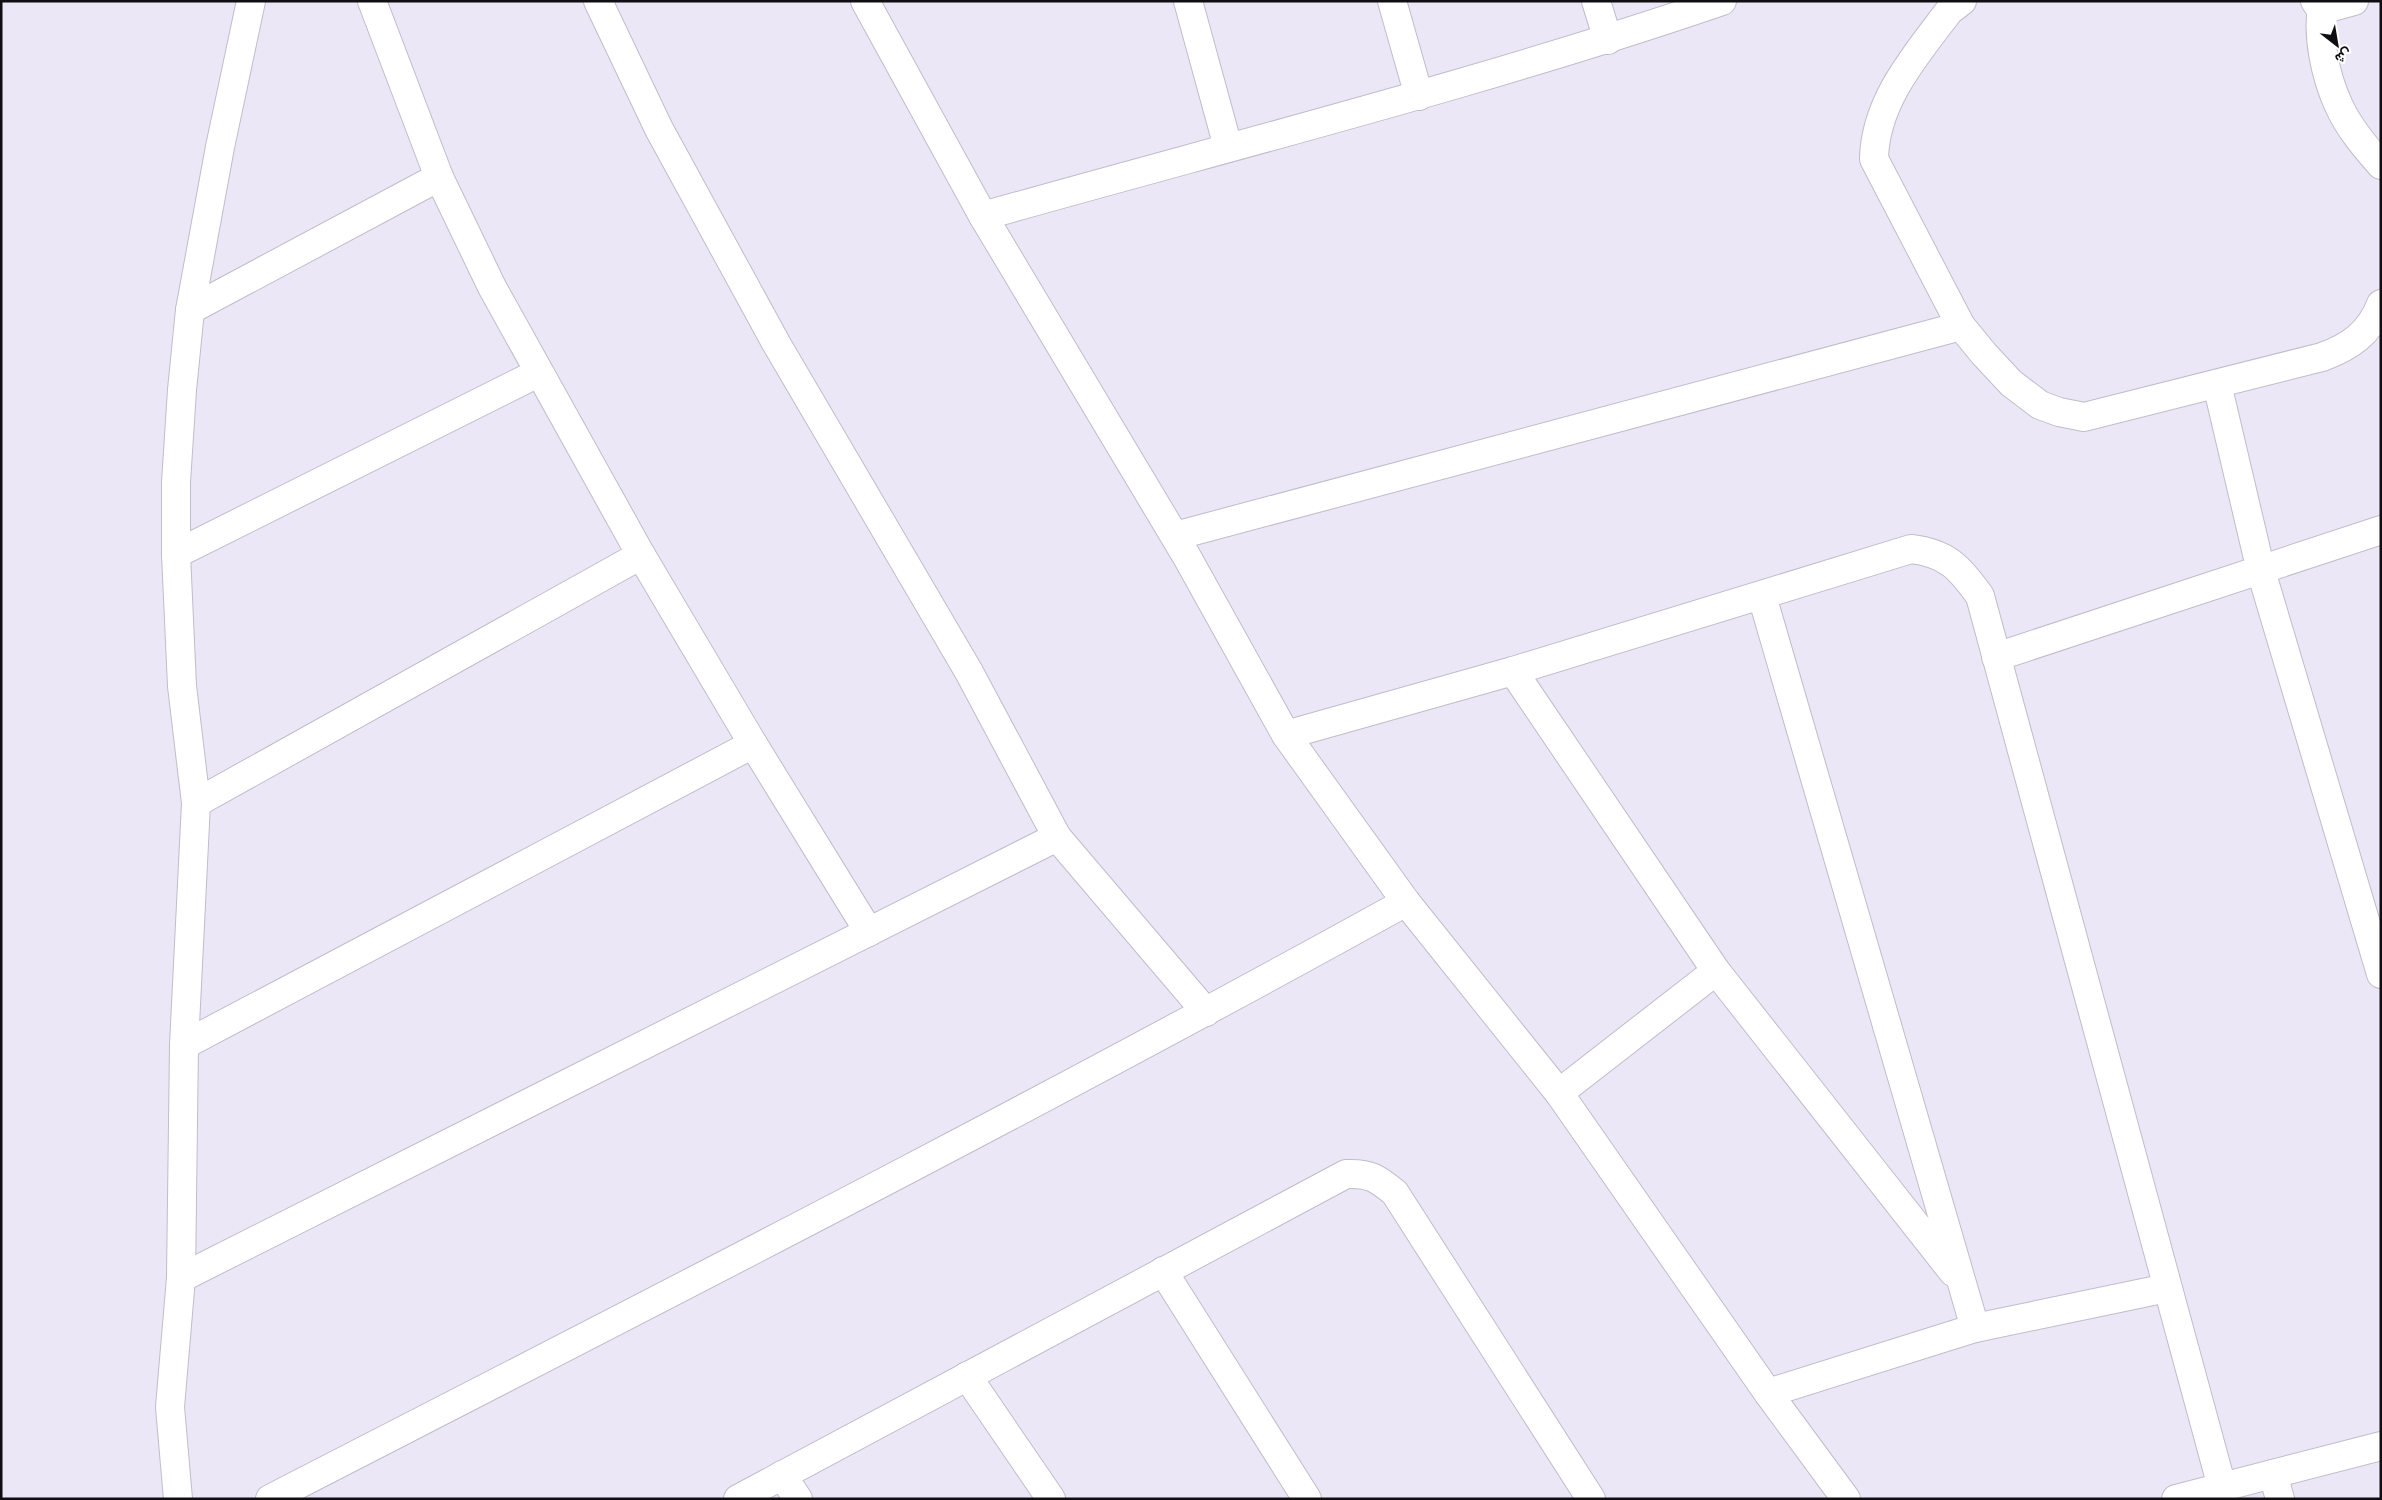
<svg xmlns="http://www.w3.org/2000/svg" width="2382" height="1500" viewBox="0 0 2382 1500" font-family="'Fira Sans Condensed',Vazirmatn,sans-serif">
	<rect width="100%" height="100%" fill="#ece7f6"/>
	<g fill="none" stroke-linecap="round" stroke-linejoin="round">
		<defs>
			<g id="minor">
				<polyline points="372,1 439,177 492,287 641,555 753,744 869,932"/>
				<polyline points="598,1 659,129 776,343 969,672 1057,837 1206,1012"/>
				<polyline points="865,1 983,216 1187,557 1286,735 1406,902 1559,1093 1768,1393 1846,1499"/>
				<polyline points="1188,1 1228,147"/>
				<polyline points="1392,1 1419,96"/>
				<polyline points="1596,1 1608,40"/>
				<path d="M1962,1l-13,10c-33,44 -74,90 -75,148l87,167 23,28 27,29 29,22 19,7 25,5 238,-60c28,-10 48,-24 59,-53"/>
				<polyline points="2315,1 2321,10 2354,1"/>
				<path d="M2323,1c-7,32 2,75 16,105 10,22 26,41 42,59"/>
				<path d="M983,216c247,-70 496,-132 739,-215"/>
				<polyline points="190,310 439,177"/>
				<polyline points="2217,384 2261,571 2381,974"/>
				<polyline points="1175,536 1961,326"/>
				<polyline points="176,554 538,373"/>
				<polyline points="1762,596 1975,1328"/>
				<polyline points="1996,657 2381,530"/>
				<polyline points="1513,671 1716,971 1953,1272"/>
				<path d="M1286,735l227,-64 398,-122c36,4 49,19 69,47l242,891"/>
				<polyline points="196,803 641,555"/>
				<polyline points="184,1045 753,744"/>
				<polyline points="1559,1093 1716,971"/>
				<polyline points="1163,1271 1307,1499"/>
				<polyline points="181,1278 1057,837"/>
				<polyline points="967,1376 1051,1499"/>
				<polyline points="1768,1393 1975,1328 2167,1288"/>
				<polyline points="2273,1474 2280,1499"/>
				<polyline points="782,1475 798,1499"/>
				<polyline points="178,1499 170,1407 181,1278 184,1045 196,803 182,686 176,554 176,482 182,390 190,310 220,147 251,1"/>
				<path d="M270,1499c381,-196 762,-390 1136,-597"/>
				<path d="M738,1499l608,-325c24,-1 31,4 49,19l196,306"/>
				<polyline points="2176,1499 2381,1446"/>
			</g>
		</defs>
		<!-- minor casing -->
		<use href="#minor" stroke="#c1bcca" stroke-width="30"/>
		<!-- minor -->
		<use href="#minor" stroke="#fff" stroke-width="28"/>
	</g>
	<!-- border -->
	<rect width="2382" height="1500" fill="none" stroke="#100e13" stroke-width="5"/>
	<!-- north arrow -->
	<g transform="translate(2337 45) rotate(149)" stroke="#ffffff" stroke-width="4" paint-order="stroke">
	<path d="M0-4L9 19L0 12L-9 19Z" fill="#100e13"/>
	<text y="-8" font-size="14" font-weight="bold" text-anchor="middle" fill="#100e13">ش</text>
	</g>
</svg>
